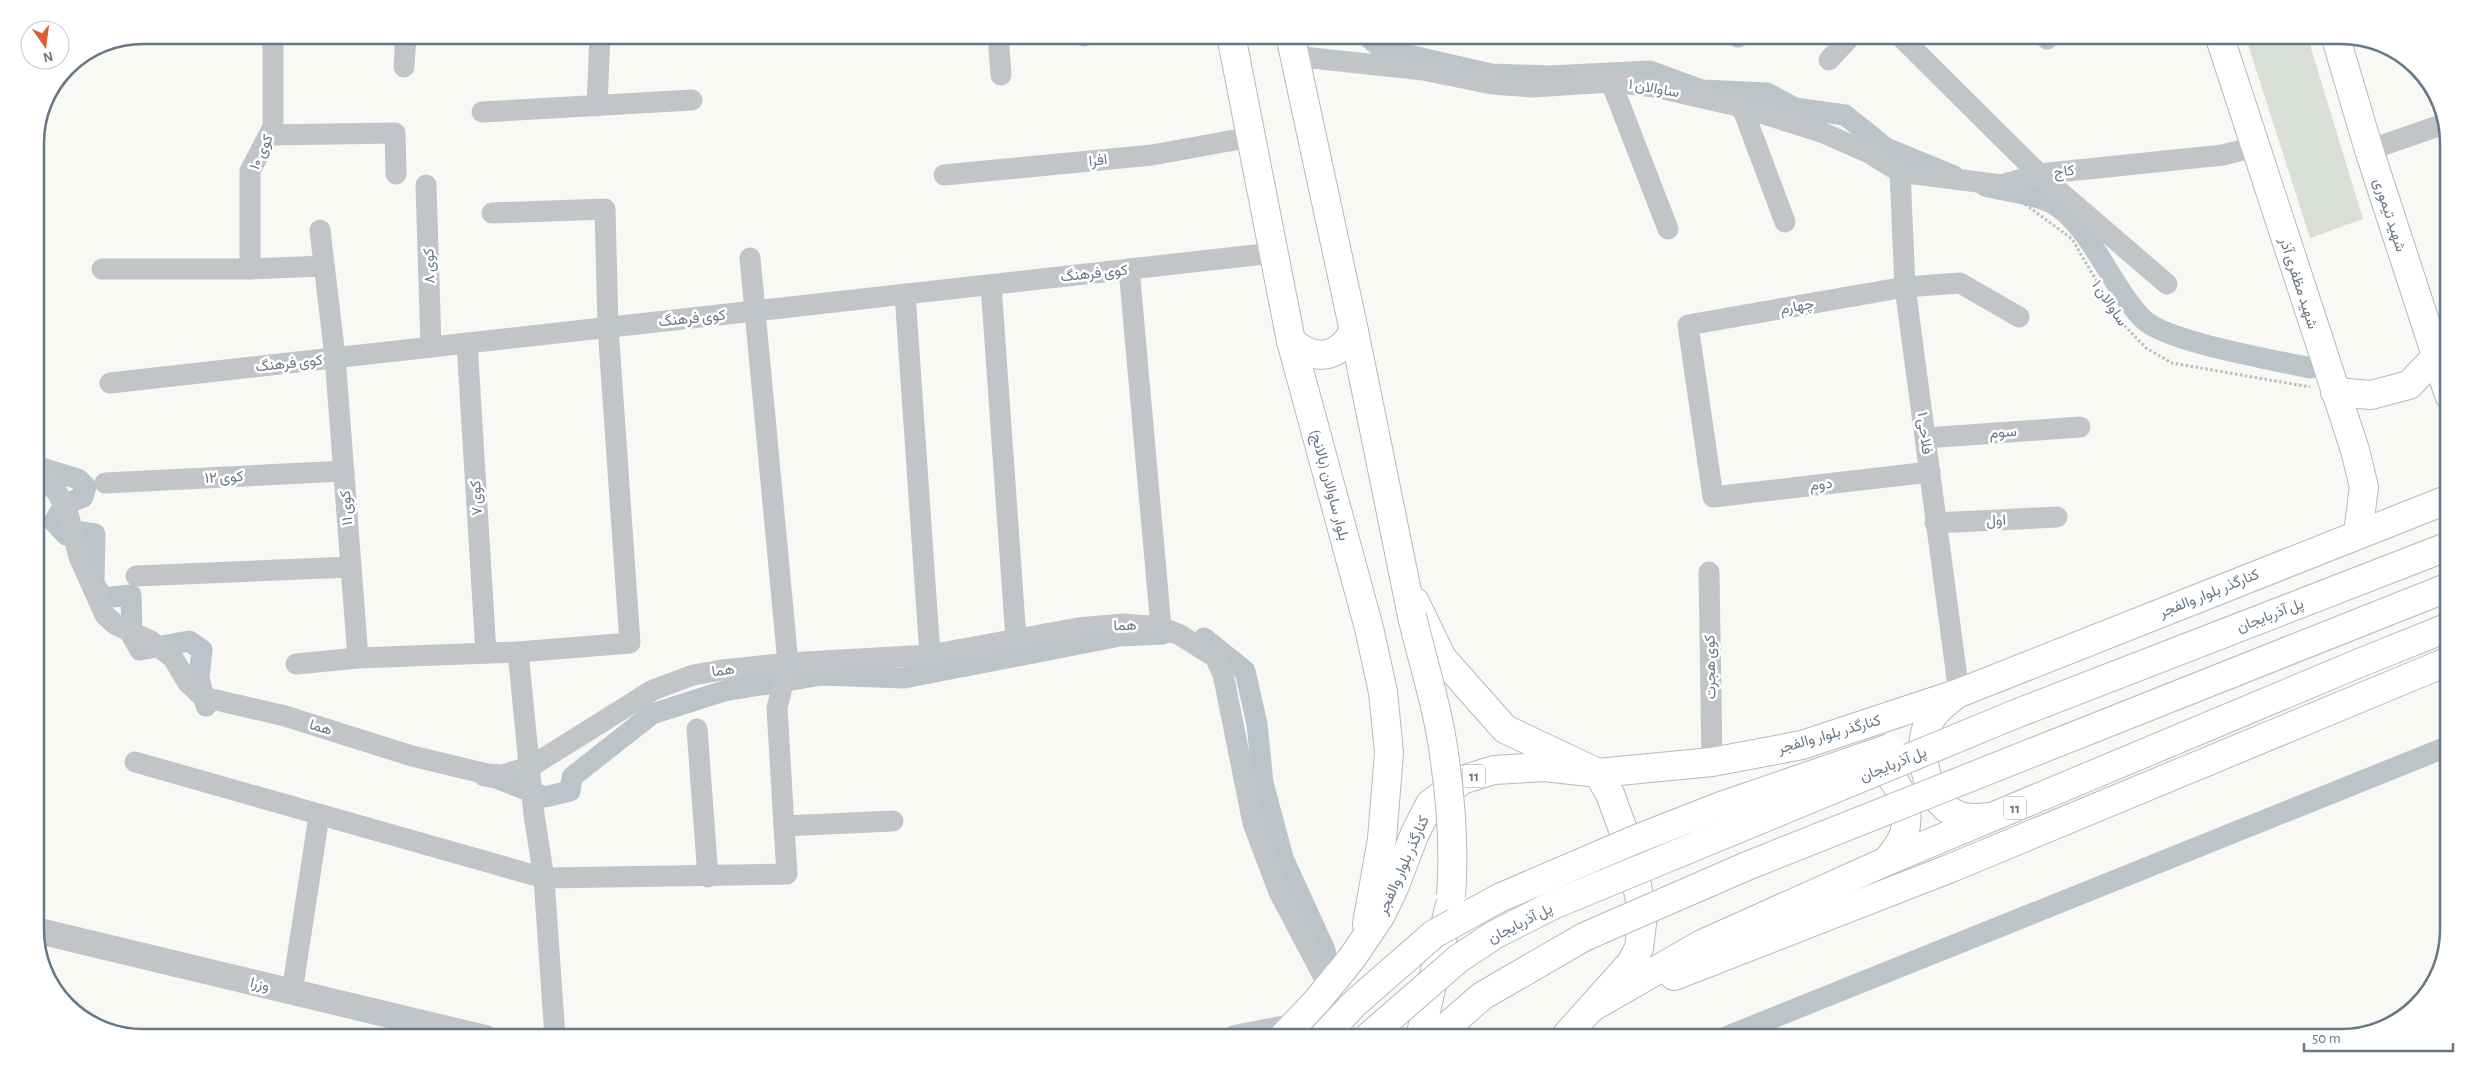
<svg xmlns="http://www.w3.org/2000/svg" width="2484" height="1073" viewBox="0 0 2484 1073" font-family="'Alegreya Sans',Vazirmatn,sans-serif">
	<rect width="100%" height="100%" fill="#f8f8f5"/>
	<!-- green -->
	<polygon fill="#d9ded6" points="2245,35 2307,35 2363,219 2310,238"/>
	<g fill="none" stroke-linecap="round" stroke-linejoin="round">
		<!-- canal -->
		<g stroke="#bac4c9" stroke-width="21">
			<polyline points="1366,35 1382,49 1491,74 1550,76 1650,71 1702,90 1767,93 1795,108 1845,115 1886,148 1954,176"/>
			<path d="M1985,186c23,6 56,8 76,23 32,25 53,81 82,110 23,23 132,41 167,49"/>
			<polyline points="35,466 78,479 86,487 83,497 64,505 54,522 66,535 81,532 95,534 94,584 103,598 131,595 132,636 140,650 189,641 202,650 199,678 206,706"/>
			<polyline points="1204,638 1245,671 1257,724 1263,783 1283,858 1325,950 1330,980"/>
			<polyline points="484,776 496,778 545,797 570,791 572,777 652,714 724,691 822,675 904,678 1120,636 1164,634"/>
			<polyline points="1723,1038 2449,746"/>
		</g>
		<defs>
			<g id="secondary">
				<polyline points="2219,35 2355,450 2364,487 2358,534"/>
				<polyline points="2335,35 2369,150 2449,395"/>
				<polyline points="2335,392 2371,395 2409,385 2436,357"/>
			</g>
			<g id="primary">
				<polyline points="1231,35 1291,341 1369,628 1383,692 1389,753 1382,839 1367,924"/>
				<polyline points="1290,35 1354,331 1412,616"/>
				<path d="M1291,341c24,21 47,18 63,-10"/>
				<polyline points="1415,602 1442,658 1505,729 1598,773 1610,794 1629,846 1643,915 1639,948 1631,963 1564,1038"/>
				<path d="M1953,697c-10,8 -18,14 -24,25 -15,29 -1,86 34,95 9,2 18,1 27,0"/>
				<path d="M1864,759c29,9 50,45 40,75 -4,11 -10,18 -17,27"/>
				<polyline points="1674,976 1951,868 2449,661"/>
				<polyline points="1591,1008 1702,944 1887,861 2357,664 2449,627"/>
				<polyline points="1282,1038 1317,1001 1352,958 1381,915 1394,888 1415,833 1430,804 1462,780 1494,770 1545,767 1598,773 1712,762 1802,745 1959,693 2449,499"/>
				<polyline points="1420,1038 1449,908"/>
			</g>
			<polyline id="trunk" points="1434,1038 1482,996 1584,937"/>
		</defs>
		<!-- secondary casing -->
		<use href="#secondary" stroke="#b6babf" stroke-width="30"/>
		<!-- primary casing -->
		<use href="#primary" stroke="#b6babe" stroke-width="30"/>
		<!-- trunk casing -->
		<use href="#trunk" stroke="#b6b9bc" stroke-width="30"/>
		<!-- path -->
		<polyline stroke="#bbbec0" stroke-width="3" stroke-dasharray="2.5 2.5" stroke-linecap="butt" points="2021,201 2072,239 2120,321 2146,348 2172,363 2310,387"/>
		<!-- minor -->
		<g stroke="#c1c5c8" stroke-width="21">
			<polyline points="998,35 1001,75"/>
			<polyline points="1083,35 1084,36"/>
			<polyline points="1736,35 1738,37"/>
			<polyline points="1899,35 2039,174 2167,284"/>
			<polyline points="2045,35 2047,39"/>
			<polyline points="1294,56 1423,70 1492,84 1533,87 1611,82 1655,87 1742,107 1821,132 1869,153 1900,172 2001,185 2039,174 2223,155 2254,147"/>
			<polyline points="1829,60 1852,35"/>
			<polyline points="404,67 406,35"/>
			<polyline points="1611,82 1668,229"/>
			<polyline points="597,106 600,35"/>
			<polyline points="1742,107 1785,222"/>
			<polyline points="482,112 692,100"/>
			<polyline points="269,135 395,133 396,174"/>
			<polyline points="2369,150 2444,124"/>
			<polyline points="1900,172 1905,287 1959,693"/>
			<polyline points="944,175 1152,155 1251,137"/>
			<polyline points="426,185 431,347"/>
			<polyline points="320,230 335,357 358,658"/>
			<polyline points="750,258 788,663 777,708 784,826"/>
			<polyline points="102,269 250,269 324,266"/>
			<polyline points="250,269 250,171 273,127 273,35"/>
			<polyline points="1129,269 1161,627"/>
			<polyline points="991,285 1016,639"/>
			<polyline points="905,294 930,655"/>
			<polyline points="467,343 486,653"/>
			<polyline points="110,383 1273,253"/>
			<polyline points="1926,438 2080,427"/>
			<polyline points="35,466 58,494 68,513 79,557 105,615 116,625 151,641 173,658 188,683 203,697 285,716 412,756 487,774 502,775 530,767 653,690 693,675 722,670 788,663 930,655 1078,628 1123,624 1161,627 1180,635 1215,657 1223,674 1253,823 1279,892 1328,985"/>
			<polyline points="1930,472 1713,497 1688,325 1905,287 1960,283 2019,317"/>
			<polyline points="105,483 344,471"/>
			<polyline points="1935,523 2057,517"/>
			<polyline points="1709,572 1712,762"/>
			<polyline points="136,576 351,567"/>
			<polyline points="296,664 358,658 518,652"/>
			<polyline points="697,729 708,877"/>
			<polyline points="135,762 544,878 534,815 518,652 630,643 608,327 605,209 492,213"/>
			<polyline points="292,992 319,816"/>
			<polyline points="555,1038 544,878 787,874 784,826 893,821"/>
		</g>
		<!-- tertiary -->
		<g stroke="#c1c5c8" stroke-width="26">
			<polyline points="35,930 485,1038"/>
			<polyline points="1235,1038 1292,1027"/>
		</g>
		<!-- secondary -->
		<use href="#secondary" stroke="#fff" stroke-width="28"/>
		<!-- primary -->
		<use href="#primary" stroke="#fff" stroke-width="28"/>
		<!-- trunk -->
		<use href="#trunk" stroke="#fff" stroke-width="28"/>
		<defs>
			<path id="primary-bridge" d="M1412,616c9,39 22,79 29,119 9,53 14,108 10,161"/>
			<g id="trunk-bridge">
				<polyline points="1584,937 1747,866 2449,587"/>
				<polyline points="1322,1038 1355,1003 1434,934 1499,898 1634,840 1721,806 1890,748"/>
				<polyline points="1367,1038 1458,959 1494,935 1553,905 2013,715 2449,546"/>
			</g>
		</defs>
		<!-- primary-bridge casing -->
		<use href="#primary-bridge" stroke="#b6babe" stroke-width="30" stroke-linecap="butt"/>
		<!-- trunk-bridge casing -->
		<use href="#trunk-bridge" stroke="#b6b9bc" stroke-width="30" stroke-linecap="butt"/>
		<!-- primary-bridge -->
		<use href="#primary-bridge" stroke="#fff" stroke-width="28"/>
		<!-- trunk-bridge -->
		<use href="#trunk-bridge" stroke="#fff" stroke-width="28"/>
	</g>
	<g text-anchor="middle" stroke-width="5" stroke-linejoin="round" paint-order="stroke">
		<!-- shield labels -->
		<g fill="#fff" stroke="#95a0aa" stroke-width="1">
			<rect x="1463" y="764.5" width="22" height="23" rx="4"/>
			<rect x="2004" y="796.5" width="22" height="23" rx="4"/>
		</g>
		<g font-size="14" font-weight="bold" fill="#687785">
			<text x="1474" y="781">11</text>
			<text x="2015" y="813">11</text>
		</g>
		<!-- street labels -->
		<g font-size="15" fill="#687785" stroke="#fff">
			<text transform="translate(1654 88) rotate(10)" y="5">ساوالان ۱</text>
			<text transform="translate(261 152) rotate(-66)" y="5">کوی ۱۰</text>
			<text transform="translate(1098 160) rotate(-6)" y="5">افرا</text>
			<text transform="translate(2064 171) rotate(-6)" y="5">کاج</text>
			<text transform="translate(2390 215) rotate(72)" y="5">شهید تیموری</text>
			<text transform="translate(429 266) rotate(-92)" y="5">کوی ۸</text>
			<text transform="translate(1094 273) rotate(-6)" y="5">کوی فرهنگ</text>
			<text transform="translate(2299 283) rotate(72)" y="5">شهید مظفری آذر</text>
			<text transform="translate(2110 303) rotate(56)" y="5">ساوالان ۱</text>
			<text transform="translate(1797 306) rotate(-10)" y="5">چهارم</text>
			<text transform="translate(692 318) rotate(-6)" y="5">کوی فرهنگ</text>
			<text transform="translate(289 363) rotate(-6)" y="5">کوی فرهنگ</text>
			<text transform="translate(2003 432) rotate(-4)" y="5">سوم</text>
			<text transform="translate(1925 433) rotate(83)" y="5">فلاحی ۱</text>
			<text transform="translate(224 477) rotate(-3)" y="5">کوی ۱۲</text>
			<text transform="translate(1821 484) rotate(-6)" y="5">دوم</text>
			<text transform="translate(1330 485) rotate(75)" y="5">بلوار ساوالان (بالانج)</text>
			<text transform="translate(476 498) rotate(-93)" y="5">کوی ۷</text>
			<text transform="translate(346 508) rotate(-94)" y="5">کوی ۱۱</text>
			<text transform="translate(1996 520) rotate(-3)" y="5">اول</text>
			<text transform="translate(2209 593) rotate(-22)" y="5">کنارگذر بلوار والفجر</text>
			<text transform="translate(2270 615) rotate(-21)" y="5">پل آذربایجان</text>
			<text transform="translate(1125 625) rotate(-1)" y="5">هما</text>
			<text transform="translate(1710 667) rotate(-91)" y="5">کوی هجرت</text>
			<text transform="translate(723 670) rotate(-7)" y="5">هما</text>
			<text transform="translate(321 727) rotate(17)" y="5">هما</text>
			<text transform="translate(1829 734) rotate(-16)" y="5">کنارگذر بلوار والفجر</text>
			<text transform="translate(1893 764) rotate(-22)" y="5">پل آذربایجان</text>
			<text transform="translate(1403 865) rotate(-66)" y="5">کنارگذر بلوار والفجر</text>
			<text transform="translate(1520 923) rotate(-27)" y="5">پل آذربایجان</text>
			<text transform="translate(260 984) rotate(13)" y="5">وزرا</text>
		</g>
	</g>
	<!-- crop -->
	<path d="M0 0H2484V1073H0ZM143 44H2341A99 99 0 0 1 2440 143V930A99 99 0 0 1 2341 1029H143A99 99 0 0 1 44 930V143A99 99 0 0 1 143 44Z" fill="#fff" fill-rule="evenodd"/>
	<path fill="none" stroke="#687785" stroke-width="2.5" d="M143 44H2341A99 99 0 0 1 2440 143V930A99 99 0 0 1 2341 1029H143A99 99 0 0 1 44 930V143A99 99 0 0 1 143 44Z"/>
	<!-- north arrow -->
	<g transform="translate(45 45) rotate(166)"><circle r="24" fill="#ffffff" stroke="#c3c9ce"/>
	<path d="M0-4L9 19L0 12L-9 19Z" fill="#dc5d31"/>
	<text y="-8" font-size="14" font-weight="bold" text-anchor="middle" fill="#687785">N</text>
	</g>
	<!-- scale -->
	<path d="M2304 1043v8h149v-8" fill="none" stroke="#687785" stroke-width="2.5"/>
	<text x="2312" y="1043" font-size="15" fill="#687785" stroke="#ffffff" stroke-width="4" paint-order="stroke">50 m</text>
</svg>
